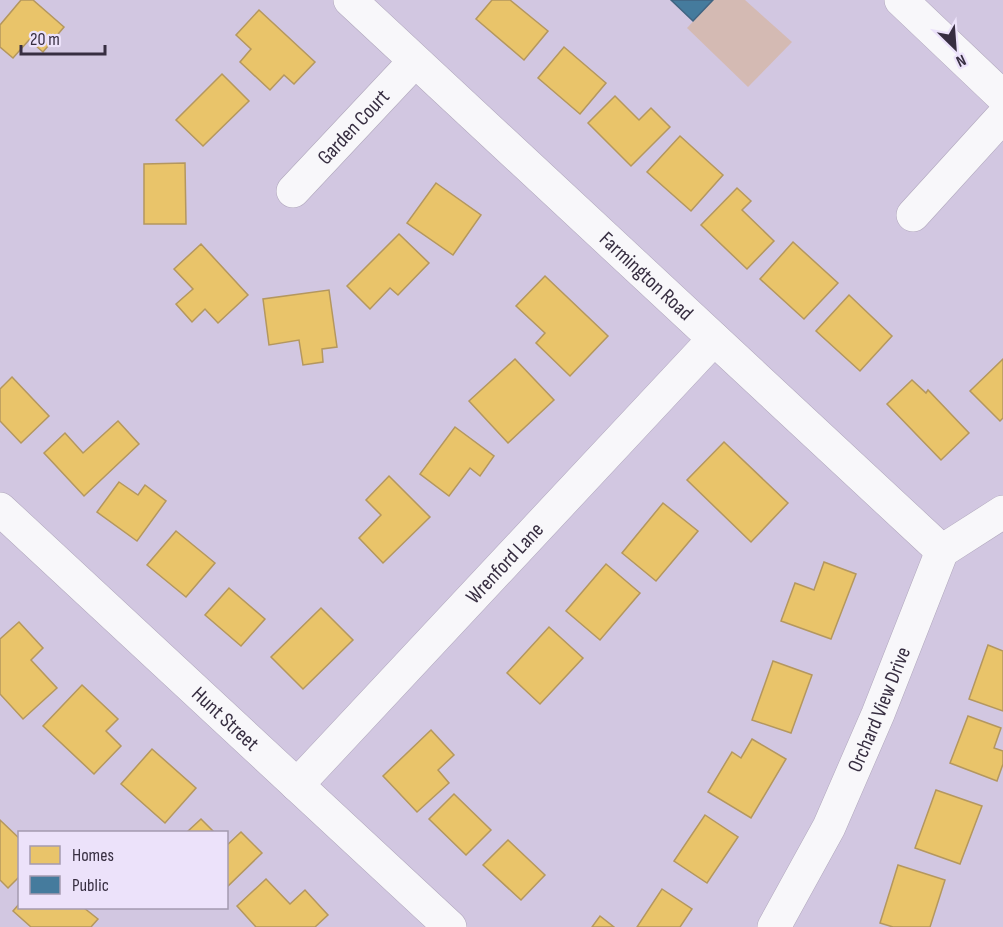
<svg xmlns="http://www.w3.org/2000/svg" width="1003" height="927" viewBox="0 0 1003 927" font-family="'Sofia Sans Condensed',sans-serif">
	<rect width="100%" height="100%" fill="#d2c7e1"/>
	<!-- green -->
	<polygon fill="#d4bab3" points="713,0 745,0 792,42 748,87 687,28"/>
	<!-- homes -->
	<g fill="#e9c46a" stroke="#b4975e" stroke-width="1.5">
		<polygon points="21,0 33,0 64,27 43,52 29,40 13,58 0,47 0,25"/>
		<polygon points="492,0 510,0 548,31 524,60 476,19"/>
		<polygon points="259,10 315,62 294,84 284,75 270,90 240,62 251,49 236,35"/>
		<polygon points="564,47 606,83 580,114 538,78"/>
		<polygon points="222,74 249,101 203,146 176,120"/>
		<polygon points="615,96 639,120 651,108 670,127 631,166 588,123"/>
		<polygon points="680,136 723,175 691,211 647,172"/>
		<polygon points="185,163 186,224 144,224 144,164"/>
		<polygon points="436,183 481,215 453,255 407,223"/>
		<polygon points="737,188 751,201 742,210 774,241 747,269 701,225"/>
		<polygon points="399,234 429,263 398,295 390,288 370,309 347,286"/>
		<polygon points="793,242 838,283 804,319 760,279"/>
		<polygon points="201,244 248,295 218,323 205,309 192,322 176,304 193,289 174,269"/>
		<polygon points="545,276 608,336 570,376 536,343 545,333 516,306"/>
		<polygon points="329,290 337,347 322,349 323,362 303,365 299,340 269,345 263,299"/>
		<polygon points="849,295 892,336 860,371 816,331"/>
		<polygon points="515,359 554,400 508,443 469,401"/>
		<polygon points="1003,359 1003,418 1000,421 970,391"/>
		<polygon points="12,377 49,416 21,443 0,421 0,389"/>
		<polygon points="912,380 926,393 928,390 969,433 941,460 887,404"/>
		<polygon points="118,421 139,444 84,496 44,453 65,433 83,453"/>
		<polygon points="455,427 494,456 480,476 470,468 449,496 420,474"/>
		<polygon points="724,442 788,503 751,542 687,480"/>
		<polygon points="389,476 430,517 383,563 359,538 381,515 366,500"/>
		<polygon points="119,482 138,495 145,485 166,501 137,541 97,512"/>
		<polygon points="663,503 698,531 656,581 622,553"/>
		<polygon points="176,531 215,563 186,597 147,565"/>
		<polygon points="824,562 856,574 831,639 781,621 795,583 814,590"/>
		<polygon points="606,564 640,593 600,640 566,611"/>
		<polygon points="229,588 265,619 241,646 205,615"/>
		<polygon points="321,608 353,640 303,689 271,657"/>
		<polygon points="19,622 43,648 31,660 57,688 23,719 0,694 0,639"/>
		<polygon points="549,627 583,658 540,704 507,673"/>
		<polygon points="988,645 1003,651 1003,711 969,699"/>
		<polygon points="773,661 812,675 791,733 752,720"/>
		<polygon points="82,685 118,719 106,731 121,746 94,774 43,726"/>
		<polygon points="968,716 1001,728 994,748 1003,751 1003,764 997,781 950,763"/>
		<polygon points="431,730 454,755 438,770 449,783 417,812 383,776"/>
		<polygon points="752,739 786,759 751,818 708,792 732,752 741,758"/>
		<polygon points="152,749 196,788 165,823 121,784"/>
		<polygon points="936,790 982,806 960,864 915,848"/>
		<polygon points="454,794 491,830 466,855 429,819"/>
		<polygon points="705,815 738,837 707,883 674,861"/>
		<polygon points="201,819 214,832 187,832"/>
		<polygon points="0,820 20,839 20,876 8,888 0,880"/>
		<polygon points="241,832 262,853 226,888 226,846"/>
		<polygon points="508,840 545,875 521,900 483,865"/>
		<polygon points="898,865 945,880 930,927 893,927 880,923"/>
		<polygon points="266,879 290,904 305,890 328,915 315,927 256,927 237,906"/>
		<polygon points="662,889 692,909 680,927 637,927"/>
		<polygon points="20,903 20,908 84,908 98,919 91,927 31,927 13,911"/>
		<polygon points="600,916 614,927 592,927"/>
	</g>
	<!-- public -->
	<polygon fill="#457b9d" stroke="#416481" stroke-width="1.5" points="671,0 713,0 693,21"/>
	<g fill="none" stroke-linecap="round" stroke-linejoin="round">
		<defs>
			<g id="minor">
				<path id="s1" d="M350,0l592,551"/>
				<polyline points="901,0 1003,97"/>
				<path id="s2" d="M293,191l121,-129"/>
				<polyline points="913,215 1003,116"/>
				<path id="s3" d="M0,509l450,418"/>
				<path id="s4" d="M297,785l417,-446"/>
				<path id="s5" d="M774,927l55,-100 49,-113 64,-163 61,-39"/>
			</g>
		</defs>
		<!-- minor casing -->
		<use href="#minor" stroke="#b0a7bc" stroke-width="34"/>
		<!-- minor -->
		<use href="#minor" stroke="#f8f7fa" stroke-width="33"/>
	</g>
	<g text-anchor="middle" stroke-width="6" stroke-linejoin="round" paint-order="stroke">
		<!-- street labels -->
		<g font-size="21" fill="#372e41" stroke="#ece2fa">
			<text dy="7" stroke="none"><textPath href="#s2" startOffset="88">Garden Court</textPath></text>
			<text dy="7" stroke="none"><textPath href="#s1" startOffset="405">Farmington Road</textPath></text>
			<text dy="7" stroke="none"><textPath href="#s4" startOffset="304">Wrenford Lane</textPath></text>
			<text dy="7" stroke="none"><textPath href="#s5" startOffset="242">Orchard View Drive</textPath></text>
			<text dy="7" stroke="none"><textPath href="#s3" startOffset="308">Hunt Street</textPath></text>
		</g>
	</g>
	<!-- legend -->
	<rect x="18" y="831" width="210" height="78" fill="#ece2fa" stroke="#a49ab0" stroke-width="1.5"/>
	<rect x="30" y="846" width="30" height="18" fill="#e9c46a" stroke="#a49ab0" stroke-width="1.5"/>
	<text x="72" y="861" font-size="18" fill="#372e41">Homes</text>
	<rect x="30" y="876" width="30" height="18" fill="#457b9d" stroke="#a49ab0" stroke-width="1.5"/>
	<text x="72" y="891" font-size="18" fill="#372e41">Public</text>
	<!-- north arrow -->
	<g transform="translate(955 48) rotate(155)" stroke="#ece2fa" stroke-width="4.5" paint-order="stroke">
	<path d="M0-4.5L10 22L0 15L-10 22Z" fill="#372e41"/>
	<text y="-9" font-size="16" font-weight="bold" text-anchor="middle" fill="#372e41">N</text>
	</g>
	<!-- scale -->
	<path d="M21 45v9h84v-9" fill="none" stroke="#372e41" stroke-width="3"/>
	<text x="30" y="45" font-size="18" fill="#372e41" stroke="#ece2fa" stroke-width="4.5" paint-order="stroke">20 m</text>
</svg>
